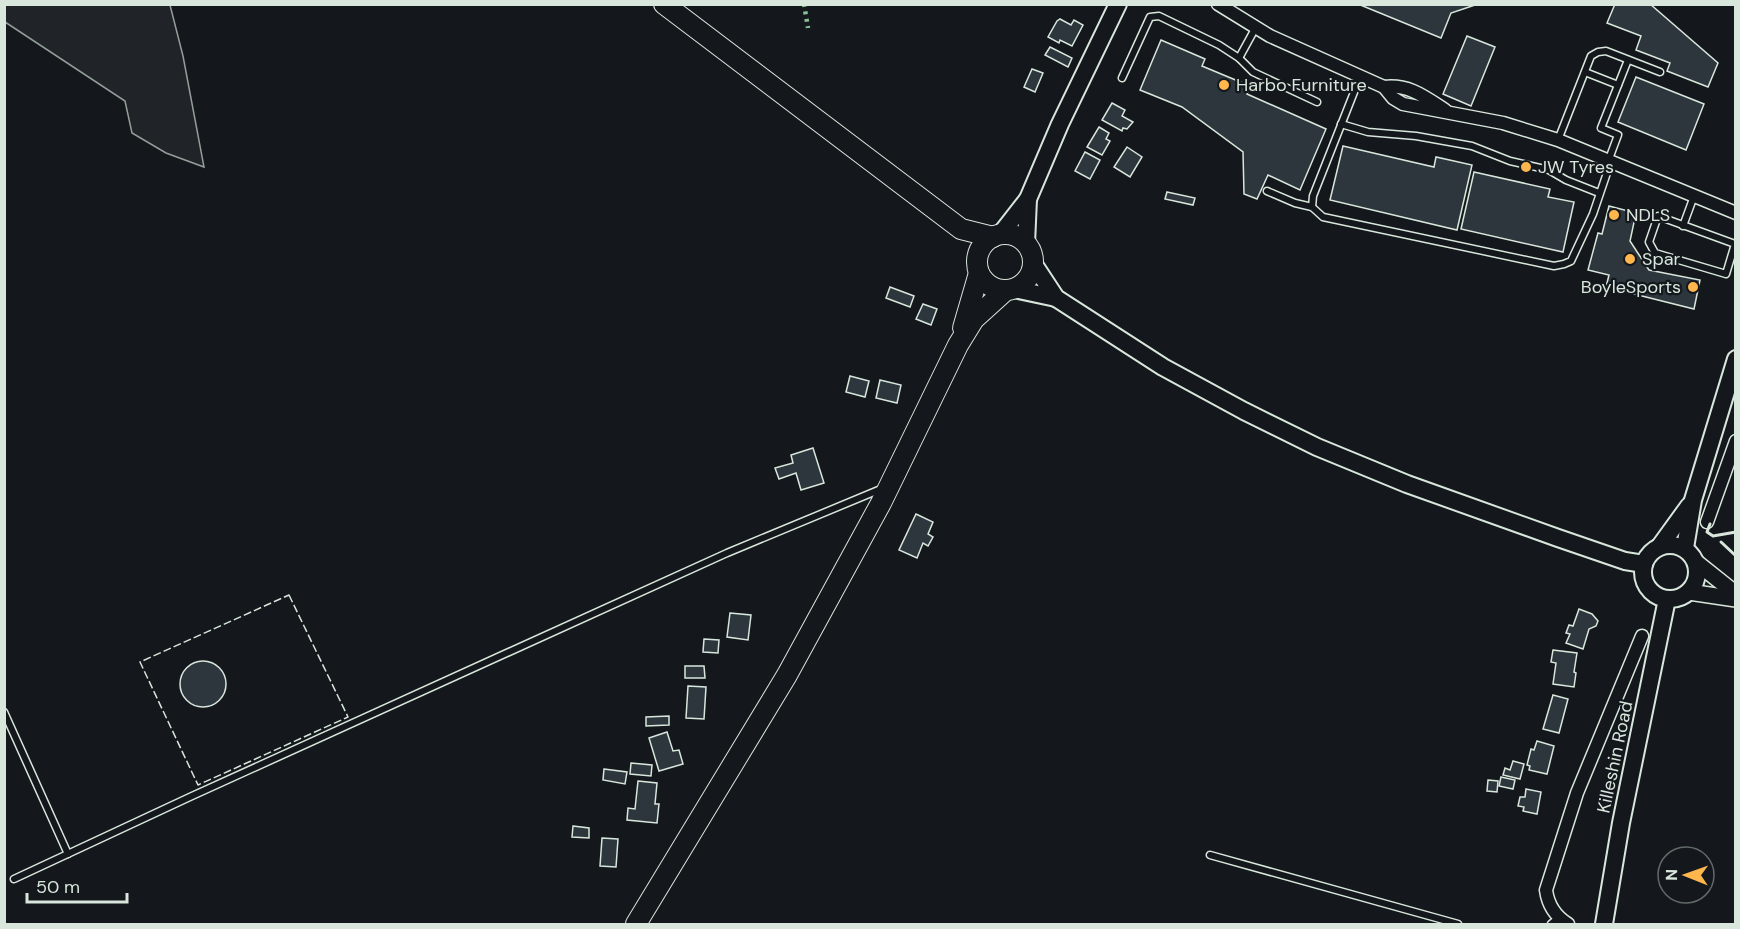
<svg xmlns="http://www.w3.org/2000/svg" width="1740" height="929" viewBox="0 0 1740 929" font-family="'DM Sans',sans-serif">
	<rect width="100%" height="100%" fill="#14181c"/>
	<!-- green -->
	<polygon fill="#202428" stroke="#939e99" stroke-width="1.5" points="4,5 170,5 183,56 204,167 166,153 132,133 125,101 5,22"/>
	<!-- building -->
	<g fill="#2c363c" stroke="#d8e6dc" stroke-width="1.5">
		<polygon points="1358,4 1478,4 1451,13 1441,38"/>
		<polygon points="1615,4 1650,4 1718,63 1708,87 1667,71 1670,63 1636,50 1641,36 1607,23"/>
		<polygon points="1060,19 1071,25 1074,20 1083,25 1072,46 1060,40 1059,43 1048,37 1057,21"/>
		<polygon points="1467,36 1495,47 1471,106 1443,94"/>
		<polygon points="1161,40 1205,59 1202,66 1250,86 1247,94 1326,129 1300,190 1268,175 1257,199 1244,194 1243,152 1182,107 1140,90"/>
		<polygon points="1050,47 1072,58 1068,67 1045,55"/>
		<polygon points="1032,69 1043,73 1035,92 1024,87"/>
		<polygon points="1636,77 1704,104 1686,150 1618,122"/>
		<polygon points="1112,103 1125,110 1122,116 1133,122 1127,129 1123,128 1122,131 1102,120"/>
		<polygon points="1099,127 1109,133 1106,139 1110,141 1102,155 1087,147"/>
		<polygon points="1343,146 1434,167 1436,157 1472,165 1457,230 1330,200"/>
		<polygon points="1127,147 1142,157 1130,177 1114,167"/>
		<polygon points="1085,152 1100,160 1090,179 1075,171"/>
		<polygon points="1474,172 1550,189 1548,197 1574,202 1563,252 1461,229"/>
		<polygon points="1167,192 1195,198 1193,205 1165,199"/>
		<polygon points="1609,206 1636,213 1630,241 1649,270 1700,280 1694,309 1606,287 1609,275 1588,270 1598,233 1602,234"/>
		<polygon points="890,287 914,296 910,307 886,298"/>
		<polygon points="923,304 937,309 931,325 916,319"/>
		<polygon points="850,376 869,381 865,397 846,392"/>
		<polygon points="880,380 901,385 897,403 876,398"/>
		<polygon points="813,448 824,483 801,490 796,473 779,479 775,468 793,463 791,455"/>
		<polygon points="916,514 933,522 928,534 933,537 928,546 923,543 917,558 899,550"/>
		<polygon points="1579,609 1592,614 1598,621 1596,626 1589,629 1583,649 1566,643 1570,634 1566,633 1569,625 1573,626"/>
		<polygon points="730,613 751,615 748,640 727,637"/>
		<polygon points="704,639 719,640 718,653 703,652"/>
		<polygon points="1553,650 1577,653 1574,672 1576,673 1574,687 1553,684 1556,663 1551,662"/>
		<circle cx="203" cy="684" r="23"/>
		<polygon points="685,666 704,666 705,678 685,678"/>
		<polygon points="688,686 706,687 704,719 686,718"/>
		<polygon points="1553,695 1568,699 1559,733 1543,729"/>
		<polygon points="669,716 669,725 646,726 646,717"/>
		<polygon points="667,732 673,751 679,750 683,764 659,771 649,738"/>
		<polygon points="1537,741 1554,746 1547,774 1529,770 1530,766 1527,765 1531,749 1534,750"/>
		<polygon points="1513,761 1524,764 1520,779 1503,775 1505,768 1510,770"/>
		<polygon points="631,763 652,765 651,776 630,774"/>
		<polygon points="604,769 627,772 625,784 603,780"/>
		<polygon points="1501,777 1515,780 1513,789 1499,786"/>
		<polygon points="1488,780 1498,781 1497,792 1487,791"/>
		<polygon points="638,781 657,783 655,804 659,804 657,823 627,820 628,808 635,809"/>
		<polygon points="1526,789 1541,792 1537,814 1523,811 1524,807 1518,806 1520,797 1525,797"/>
		<polygon points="573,826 589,828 589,838 572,837"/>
		<polygon points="602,838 618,839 616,867 600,866"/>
	</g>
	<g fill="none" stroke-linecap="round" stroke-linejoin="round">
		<defs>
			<g id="service">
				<polyline points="1239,58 1256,27"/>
				<polyline points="1585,72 1618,85"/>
				<polyline points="1122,78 1150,17 1159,16 1219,45 1239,58 1253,72 1317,102"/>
				<polyline points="1341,124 1368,132 1416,136 1472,146 1510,161 1549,170 1566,180 1599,193"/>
				<polyline points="1558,140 1591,56 1598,52 1606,51 1660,72"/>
				<polyline points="1609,159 1618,135 1601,128 1628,60"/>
				<polyline points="1267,191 1295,203 1312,207 1323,217 1554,266 1564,264 1571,261 1593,214 1611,161"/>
				<polyline points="1312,207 1313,196 1360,77"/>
				<polygon points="1658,216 1735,244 1726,274 1655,253 1649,242"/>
				<polyline points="1683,226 1694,196"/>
				<polyline points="4,712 68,854"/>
				<polyline points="1210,855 1458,924"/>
				<polyline points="14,879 192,796 727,553 881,489"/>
				<polyline points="1551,924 1558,918"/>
			</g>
			<g id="minor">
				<polyline points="1218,4 1270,36 1384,87 1393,98 1403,104 1503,123 1558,140 1736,213"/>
				<path d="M1384,87c25,-3 41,10 61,23"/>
				<polyline points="1707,522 1736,441"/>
				<path d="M1568,924c-13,-8 -20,-19 -22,-34l31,-97 65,-157"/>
			</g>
			<g id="tertiary">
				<polyline points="1696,562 1736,594"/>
				<polyline points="1689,592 1736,599"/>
			</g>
			<g id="secondary">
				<polyline points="1000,235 1028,199 1060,124 1118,4"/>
				<polyline points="1026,244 1028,199"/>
				<polyline points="1033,263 1056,298 1163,367 1244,411 1317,447 1407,484 1558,538 1625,561 1644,564"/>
				<polyline points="1014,289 1056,298"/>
				<circle cx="1670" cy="572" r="27"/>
				<polyline points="1660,546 1689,506"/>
				<polyline points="1685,548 1693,500 1736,359"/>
				<polyline points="1604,924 1621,823 1667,599"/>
			</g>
			<g id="primary">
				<polyline points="664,4 961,229 993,237"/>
				<circle cx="1005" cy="262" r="28"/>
				<polyline points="963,328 979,273"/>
				<polyline points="636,924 787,675 881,503 958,345 974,319 1006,290"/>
			</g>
		</defs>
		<!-- service casing -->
		<use href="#service" stroke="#d8e6dc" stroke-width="9"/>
		<!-- minor casing -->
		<use href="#minor" stroke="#d8e6dc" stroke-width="15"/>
		<!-- tertiary casing -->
		<use href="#tertiary" stroke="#d8e6dc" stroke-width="18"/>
		<!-- secondary casing -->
		<use href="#secondary" stroke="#d8e6dc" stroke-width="20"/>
		<!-- primary casing -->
		<use href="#primary" stroke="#d8e6dc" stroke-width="22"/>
		<!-- service -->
		<use href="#service" stroke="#14181c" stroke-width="6"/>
		<!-- minor -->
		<use href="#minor" stroke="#14181c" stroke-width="12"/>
		<!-- tertiary -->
		<use href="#tertiary" stroke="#14181c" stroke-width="15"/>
		<!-- secondary -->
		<use href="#secondary" stroke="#14181c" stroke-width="16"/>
		<!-- primary -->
		<use href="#primary" stroke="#14181c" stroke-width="20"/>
		<!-- hedge -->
		<polyline stroke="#8ac095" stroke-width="4.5" stroke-dasharray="3 4.5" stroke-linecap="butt" points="804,4 808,28"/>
		<!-- fence -->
		<polygon stroke="#d8e6dc" stroke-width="1.5" stroke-dasharray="8 3" stroke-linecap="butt" points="289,595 348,717 198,785 140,662"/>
		<!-- wall -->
		<g stroke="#d8e6dc" stroke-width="3">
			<polyline points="1710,524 1707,532 1713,536 1736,532"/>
			<polyline points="1721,542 1736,556"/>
		</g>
	</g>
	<!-- markers -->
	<g fill="#ffb74d" stroke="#14181c" stroke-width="2">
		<circle cx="1224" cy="85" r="6"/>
		<circle cx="1526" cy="167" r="6"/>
		<circle cx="1614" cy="215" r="6"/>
		<circle cx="1630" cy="259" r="6"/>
		<circle cx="1693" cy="287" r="6"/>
	</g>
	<g text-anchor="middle" stroke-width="4.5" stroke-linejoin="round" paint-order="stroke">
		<!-- poi labels -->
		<g font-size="18" fill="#d8e6dc" stroke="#14181c" text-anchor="start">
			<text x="1236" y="91">Harbo Furniture</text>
			<text x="1538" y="173">JW Tyres</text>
			<text x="1626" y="221">NDLS</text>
			<text x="1642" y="265">Spar</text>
			<text x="1681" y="293" text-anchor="end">BoyleSports</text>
		</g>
		<!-- street labels -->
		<g font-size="18" fill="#d8e6dc" stroke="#14181c">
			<text transform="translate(1615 757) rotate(-78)" y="6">Killeshin Road</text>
		</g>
	</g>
	<!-- border -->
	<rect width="1740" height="929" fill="none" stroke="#d8e6dc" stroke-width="12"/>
	<!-- north arrow -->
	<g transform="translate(1686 875) rotate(271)"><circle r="28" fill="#14181c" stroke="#626a69" stroke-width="1.5"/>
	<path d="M0-4.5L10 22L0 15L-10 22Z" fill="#ffb74d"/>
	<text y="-9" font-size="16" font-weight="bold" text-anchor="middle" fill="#d8e6dc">N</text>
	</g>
	<!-- scale -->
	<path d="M27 893v9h100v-9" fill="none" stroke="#d8e6dc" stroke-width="3"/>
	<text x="36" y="893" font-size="18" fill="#d8e6dc" stroke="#14181c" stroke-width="4.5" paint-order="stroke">50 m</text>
</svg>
